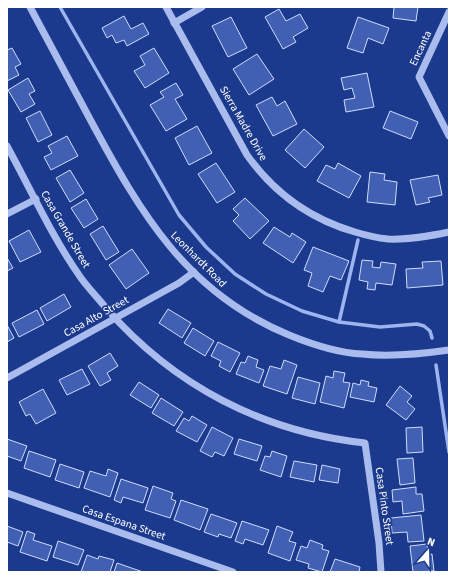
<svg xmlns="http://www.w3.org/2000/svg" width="456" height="579" viewBox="0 0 456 579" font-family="'Source Sans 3',sans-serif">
	<rect width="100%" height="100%" fill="#1c3a8d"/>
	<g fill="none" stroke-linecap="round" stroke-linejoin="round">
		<!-- stream -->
		<g stroke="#9cb4ef" stroke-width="3.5">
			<polyline points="60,7 179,215 206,247 235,274 266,294 302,311 339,322 380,327 417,324 424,326 430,331 432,338"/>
			<polyline points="339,322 358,240"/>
			<polyline points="436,365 449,452"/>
		</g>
	</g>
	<!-- building -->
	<g fill="#4160b3" stroke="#cfdbf9">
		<polygon points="394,7 418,7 416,21 393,18"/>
		<polygon points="279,9 286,21 300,14 308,28 293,37 296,42 283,49 265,17"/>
		<polygon points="124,16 131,29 143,23 149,34 127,46 124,40 116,43 112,35 107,38 102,28"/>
		<polygon points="231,17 247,48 228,57 212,26"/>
		<polygon points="358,17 389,28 383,44 368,38 363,53 347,48"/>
		<polygon points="12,48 21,64 15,67 19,75 7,81 7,50"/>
		<polygon points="154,48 169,73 145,88 134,71 145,65 140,56"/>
		<polygon points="257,54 274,79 249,95 233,69"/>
		<polygon points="367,73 374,107 346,112 344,100 355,98 352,88 344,90 341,78"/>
		<polygon points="28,78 35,91 29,94 35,104 21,112 8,90"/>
		<polygon points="176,83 183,95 175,99 187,119 166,131 150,105 164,97 160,92"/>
		<polygon points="272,97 277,106 285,101 297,124 273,136 256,105"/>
		<polygon points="40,111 52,135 38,142 26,118"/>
		<polygon points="390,111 418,122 411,139 383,128"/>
		<polygon points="197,126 212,153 189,165 175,138"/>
		<polygon points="304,129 324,147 305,168 285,150"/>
		<polygon points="67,136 78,156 51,170 44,157 52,153 48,146"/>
		<polygon points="216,163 235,192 217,203 198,174"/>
		<polygon points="338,163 361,176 349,198 317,181 326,165 335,169"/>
		<polygon points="70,170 84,193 70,202 56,178"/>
		<polygon points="370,172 385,174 384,180 397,182 395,205 367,202"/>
		<polygon points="438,175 442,195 428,198 430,202 416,205 410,180"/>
		<polygon points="245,198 269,221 250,239 233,221 239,215 233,209"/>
		<polygon points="86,199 98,219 84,228 71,208"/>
		<polygon points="103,226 119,252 106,260 90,234"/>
		<polygon points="274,227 290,237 292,233 306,242 293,263 263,243"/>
		<polygon points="29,230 41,252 20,262 9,241"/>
		<polygon points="313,247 349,261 341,280 330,276 323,292 308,286 312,273 304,270"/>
		<polygon points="132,249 149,273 126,289 109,265"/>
		<polygon points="7,258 13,268 7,271"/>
		<polygon points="362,260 373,261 372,267 380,268 381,262 396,264 392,285 376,283 375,290 367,289 368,282 359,280"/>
		<polygon points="441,261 443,285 407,288 406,269 423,268 422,262"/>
		<polygon points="64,294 71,307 47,321 40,308"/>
		<polygon points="168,309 191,323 182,338 159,323"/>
		<polygon points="37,310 44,324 19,337 12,323"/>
		<polygon points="7,325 14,338 7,342"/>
		<polygon points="193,328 214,341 205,356 184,343"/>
		<polygon points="218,342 240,353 230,372 219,366 221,361 211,356"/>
		<polygon points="110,353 118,366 107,373 111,380 100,386 88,366"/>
		<polygon points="248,356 258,360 256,367 264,370 259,383 236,374 241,362 245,363"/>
		<polygon points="284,360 297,365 287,394 263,386 270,366 281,369"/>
		<polygon points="82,369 90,384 67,395 59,380"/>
		<polygon points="334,371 345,373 343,382 350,383 344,408 320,402 326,376 333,378"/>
		<polygon points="298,377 320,383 315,404 292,398"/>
		<polygon points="361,380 369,382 368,386 377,388 374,402 350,397 353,383 360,385"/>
		<polygon points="139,382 159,395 151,408 130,395"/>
		<polygon points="400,386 412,396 407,402 415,409 406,420 386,405"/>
		<polygon points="43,389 56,413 36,424 30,414 26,416 19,402"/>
		<polygon points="161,398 183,412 174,426 152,413"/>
		<polygon points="192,416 207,425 197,442 176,431 184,418 189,421"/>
		<polygon points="212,427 233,438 224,456 215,452 212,457 200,451"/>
		<polygon points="422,427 423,452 407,453 406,428"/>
		<polygon points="7,439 27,446 21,461 7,456"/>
		<polygon points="239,439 262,446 257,461 234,454"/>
		<polygon points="29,451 56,460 50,477 24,468"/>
		<polygon points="272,451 287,456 281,477 260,470 265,456 270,457"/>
		<polygon points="413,458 415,483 400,485 397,459"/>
		<polygon points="294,461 317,465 314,482 290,477"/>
		<polygon points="60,464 84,472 79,488 55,480"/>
		<polygon points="322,465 340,469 338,483 319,480"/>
		<polygon points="108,469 118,473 110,497 84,488 90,471 106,476"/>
		<polygon points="121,479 148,488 143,503 123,497 121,503 114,500"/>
		<polygon points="153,486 173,493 171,499 176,501 170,518 145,510"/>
		<polygon points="416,487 416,494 422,494 424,511 403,514 402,501 393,502 392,490"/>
		<polygon points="181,500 208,509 200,530 174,520"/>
		<polygon points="211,514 237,523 231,538 219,534 218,537 204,532"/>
		<polygon points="421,515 424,541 408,542 407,532 392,533 391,518"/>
		<polygon points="242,521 269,530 263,545 245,539 243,544 235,541"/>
		<polygon points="7,526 23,532 18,546 7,542"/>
		<polygon points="277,526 293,532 289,541 296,543 290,561 268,553"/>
		<polygon points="27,531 35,534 33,540 52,546 47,561 20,552"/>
		<polygon points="310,540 323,545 322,549 329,551 322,572 308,568 309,564 296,560 301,546 307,548"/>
		<polygon points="58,541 84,550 78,565 53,557"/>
		<polygon points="427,544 428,555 432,554 434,571 413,572 410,546"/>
		<polygon points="87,555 98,559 99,556 114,560 110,572 81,572"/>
		<polygon points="335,559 360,567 359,572 330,572"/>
		<polygon points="117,563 143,572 114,572"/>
	</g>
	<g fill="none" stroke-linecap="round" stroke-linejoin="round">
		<!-- minor -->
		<g stroke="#a9bced" stroke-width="7">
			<path d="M30,7c20,38 41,76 61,114 50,93 96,172 198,214 22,9 48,18 73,19 28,3 59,0 87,-4"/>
			<path d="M166,7l81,148c27,38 63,64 108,77 10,3 22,6 33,7 20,1 42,-3 61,-7"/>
			<polyline points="449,12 419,77 449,136"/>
			<polyline points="174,23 202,7"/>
			<path d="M7,146c24,44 45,91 74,132 8,11 17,20 25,30 68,78 157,124 259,135l14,100 2,29"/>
			<polyline points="7,214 36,199"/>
			<polyline points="7,378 179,283 194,272"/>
			<polyline points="7,493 233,572"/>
		</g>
	</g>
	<g text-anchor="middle" stroke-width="3.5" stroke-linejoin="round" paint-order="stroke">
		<!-- street labels -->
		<g font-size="11" fill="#fff" stroke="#1c3a8d">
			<text transform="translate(420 48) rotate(-65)" y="4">Encanta</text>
			<text transform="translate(244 123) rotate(60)" y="4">Sierra Madre Drive</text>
			<text transform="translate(66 229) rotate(60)" y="4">Casa Grande Street</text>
			<text transform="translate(199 259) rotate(45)" y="4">Leonhardt Road</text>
			<text transform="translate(96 316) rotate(-29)" y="4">Casa Alto Street</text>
			<text transform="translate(385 506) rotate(82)" y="4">Casa Pinto Street</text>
			<text transform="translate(124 522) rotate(19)" y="4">Casa Espana Street</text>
		</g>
	</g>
	<!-- border -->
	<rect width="456" height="579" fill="none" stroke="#ffffff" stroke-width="16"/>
	<!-- north arrow -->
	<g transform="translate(428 551) rotate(20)" stroke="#1c3a8d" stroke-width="3" paint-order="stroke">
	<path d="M0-3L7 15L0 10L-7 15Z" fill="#ffffff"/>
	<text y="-6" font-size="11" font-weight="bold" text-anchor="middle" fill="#ffffff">N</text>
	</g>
</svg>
